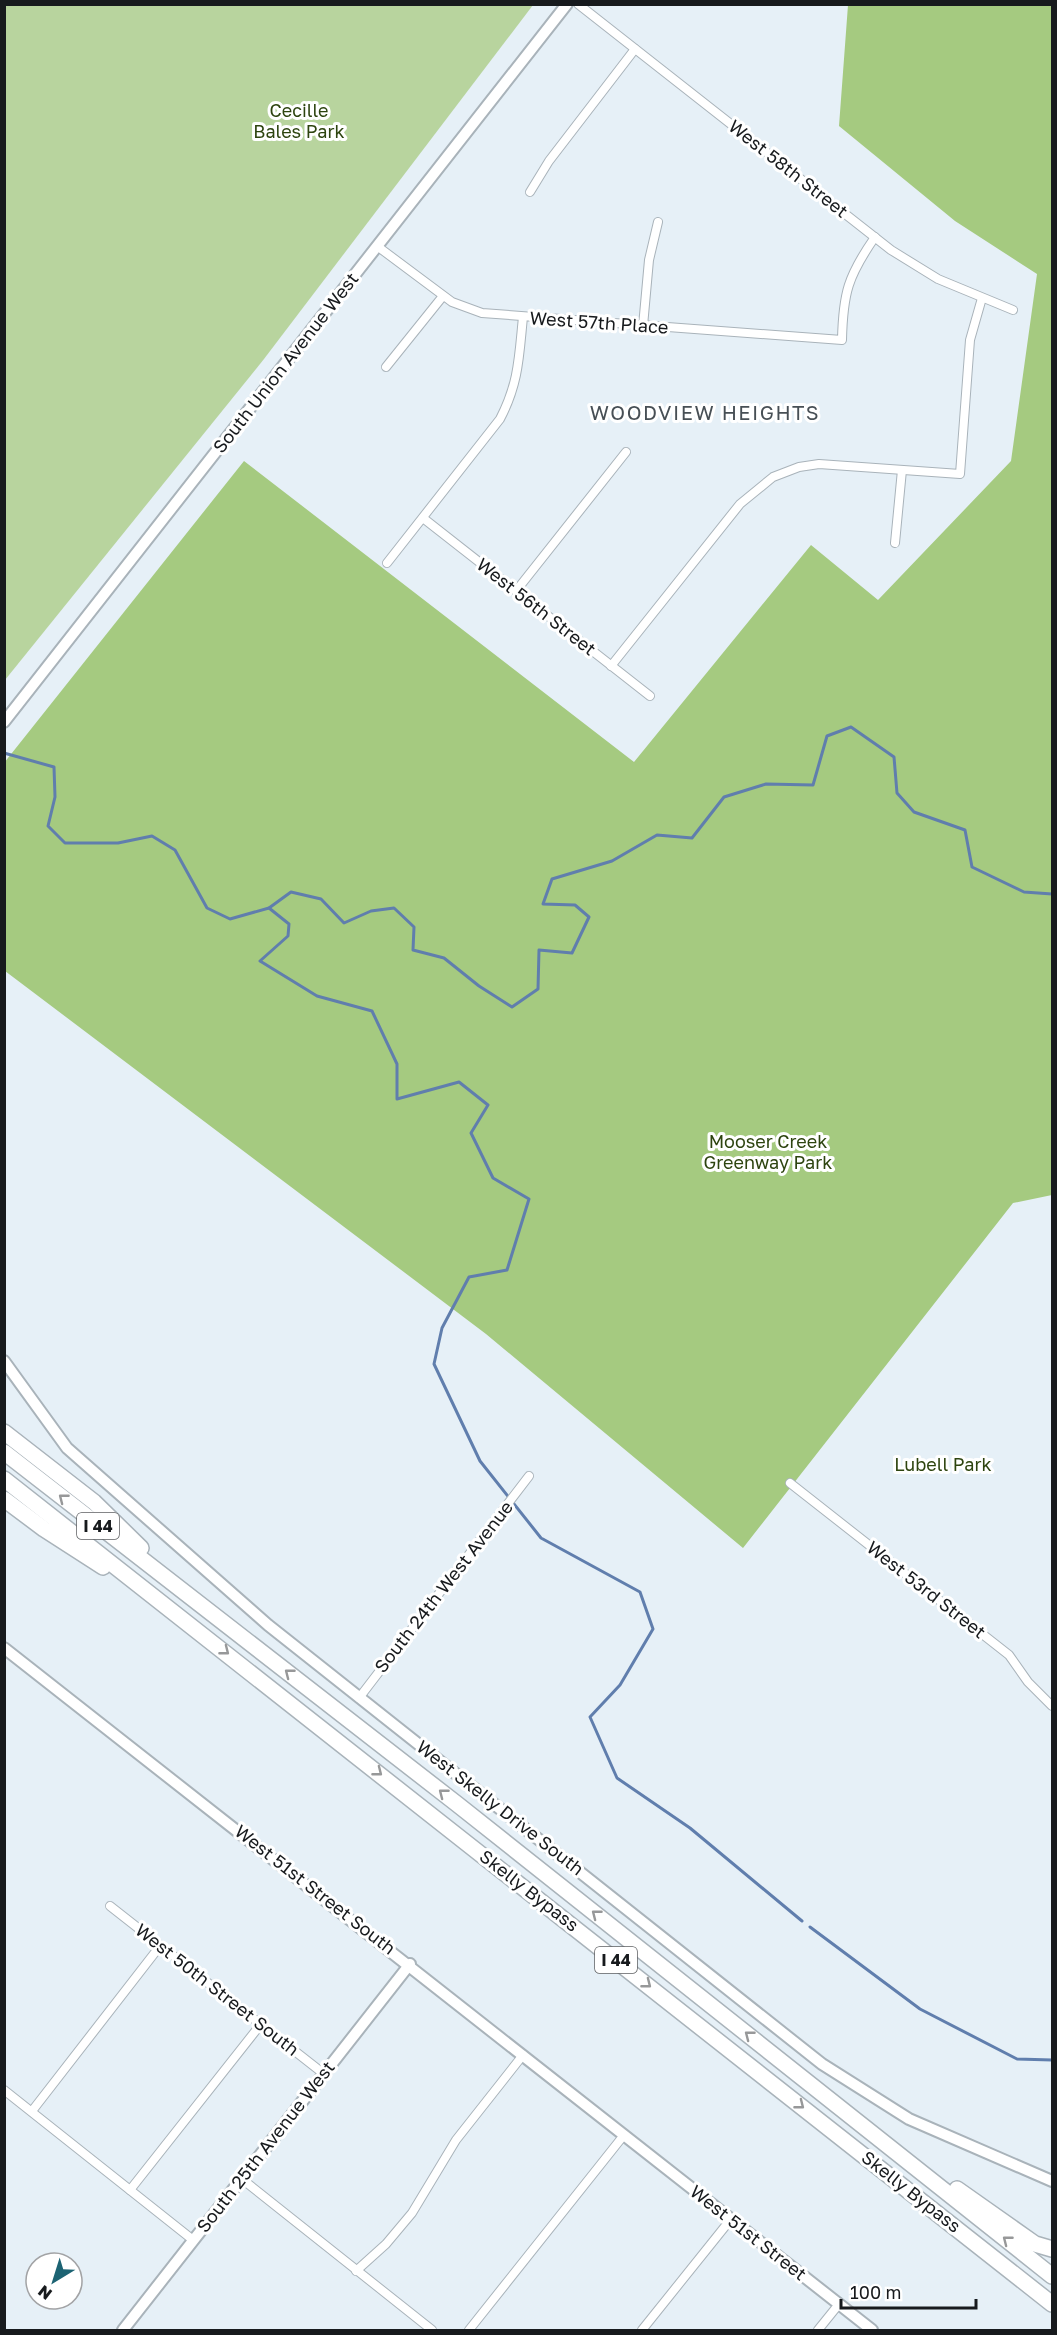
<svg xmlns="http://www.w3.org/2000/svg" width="1057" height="2335" viewBox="0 0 1057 2335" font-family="'Golos Text',sans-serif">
	<rect width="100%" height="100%" fill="#e6f0f7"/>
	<!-- green -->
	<polygon fill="#b8d49e" points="5,4 533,5 264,359 5,680"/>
	<!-- forest -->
	<polygon fill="#a5ca80" points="848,5 1052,5 1052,1195 1013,1203 743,1548 486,1334 5,971 4,763 244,461 634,762 811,545 878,600 1011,461 1037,274 955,221 839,126"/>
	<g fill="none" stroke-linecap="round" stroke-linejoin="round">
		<!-- stream -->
		<g stroke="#607ead" stroke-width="3">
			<polyline points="4,753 54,767 55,797 48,826 65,843 118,843 152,836 175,850 207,908 230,919 269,908 291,892 321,899 344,923 371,911 394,908 414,927 413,950 444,958 479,986 512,1007 538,989 539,950 572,953 589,917 575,905 543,904 552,879 612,861 657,835 692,838 724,797 766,784 813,785 827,736 851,727 894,757 897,793 914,812 965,830 972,867 1024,892 1052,894"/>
			<polyline points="269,908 289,924 288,936 260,961 317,996 372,1011 397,1064 397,1099 459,1082 488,1105 471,1133 493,1178 529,1199 507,1270 469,1277 442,1328 434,1364 480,1461 541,1538 640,1592 653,1629 620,1685 590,1717 617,1778 690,1828 802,1921"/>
			<polyline points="810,1927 920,2009 1017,2059 1052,2060"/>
		</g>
		<defs>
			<g id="minor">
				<polyline points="578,4 891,250 938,279 1013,310"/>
				<polyline points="530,192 549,161 635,49"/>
				<path d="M377,246l75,56 30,11 360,27c1,-47 6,-64 33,-103"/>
				<polyline points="643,326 649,260 658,222"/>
				<polyline points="386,367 443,296"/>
				<polyline points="423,518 650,696"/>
				<polyline points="895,543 902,470"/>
				<path d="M387,563l113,-144c19,-36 19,-63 23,-102"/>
				<polyline points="516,591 626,452"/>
				<polyline points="611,666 740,504 773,477 799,467 819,464 960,474 970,340 982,298"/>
				<polyline points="790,1483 1009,1655 1028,1682 1052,1706"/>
				<polyline points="359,1698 529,1476"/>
				<polyline points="110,1906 324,2074"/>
				<polyline points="4,2090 193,2240"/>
				<polyline points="32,2111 160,1946"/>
				<polyline points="242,2179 432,2330"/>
				<polyline points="130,2190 261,2024"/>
				<polyline points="356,2271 386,2244 412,2213 456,2140 523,2055"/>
				<polyline points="469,2330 624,2135"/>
				<polyline points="642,2330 731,2219"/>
				<polyline points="818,2330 839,2304"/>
			</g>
			<g id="tertiary">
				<polyline points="4,722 567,4"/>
				<polyline points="4,1361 67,1448 268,1625 822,2064 909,2119 1052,2181"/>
				<polyline points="4,1648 872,2330"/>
				<polyline points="123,2330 410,1964"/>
			</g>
			<g id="motorway">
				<polyline points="4,1432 94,1502 141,1548"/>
				<polyline points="4,1452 457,1804 1052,2276"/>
				<polyline points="4,1479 1052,2304"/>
				<polyline points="4,1499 44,1529 103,1567"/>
				<polyline points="957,2189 1035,2244 1052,2249"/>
			</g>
		</defs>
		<!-- minor casing -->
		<use href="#minor" stroke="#a9b3ba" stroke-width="10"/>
		<!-- tertiary casing -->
		<use href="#tertiary" stroke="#a9b3ba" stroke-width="14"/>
		<!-- motorway casing -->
		<use href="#motorway" stroke="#a9b3ba" stroke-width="18"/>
		<!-- minor -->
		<use href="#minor" stroke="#fff" stroke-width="8"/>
		<!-- tertiary -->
		<use href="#tertiary" stroke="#fff" stroke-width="10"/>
		<!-- motorway -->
		<use href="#motorway" stroke="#fff" stroke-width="15"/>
	</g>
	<!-- one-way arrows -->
	<defs><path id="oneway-chevron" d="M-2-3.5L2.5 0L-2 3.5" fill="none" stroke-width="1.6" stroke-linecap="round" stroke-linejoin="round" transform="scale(1.5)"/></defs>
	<g stroke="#979899">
		<use href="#oneway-chevron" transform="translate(63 1498) rotate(-142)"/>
		<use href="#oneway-chevron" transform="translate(225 1651) rotate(38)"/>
		<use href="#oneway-chevron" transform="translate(289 1673) rotate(-142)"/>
		<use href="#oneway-chevron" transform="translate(378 1772) rotate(38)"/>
		<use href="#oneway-chevron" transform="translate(443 1793) rotate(-142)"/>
		<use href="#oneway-chevron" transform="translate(596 1914) rotate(-142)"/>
		<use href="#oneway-chevron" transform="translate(647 1984) rotate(38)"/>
		<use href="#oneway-chevron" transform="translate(749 2035) rotate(-142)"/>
		<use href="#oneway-chevron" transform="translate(800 2105) rotate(38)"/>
		<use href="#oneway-chevron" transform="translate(1007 2240) rotate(-142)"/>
	</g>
	<g text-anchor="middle" stroke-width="6" stroke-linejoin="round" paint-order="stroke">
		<!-- shield labels -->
		<g fill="#fff" stroke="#5d5f61" stroke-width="1.5">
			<rect x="77" y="1513" width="42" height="26" rx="4.5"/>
			<rect x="595" y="1947" width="42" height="26" rx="4.5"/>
		</g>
		<g font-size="16" font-weight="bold" fill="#171a1d">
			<text x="98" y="1532">I 44</text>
			<text x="616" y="1966">I 44</text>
		</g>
		<!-- park labels -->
		<g font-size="18" fill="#2d440f" stroke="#fff">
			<text x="299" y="117">Cecille<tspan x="299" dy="21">Bales Park</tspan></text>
			<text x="768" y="1148">Mooser Creek<tspan x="768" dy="21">Greenway Park</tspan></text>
			<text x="943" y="1471">Lubell Park</text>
		</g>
		<!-- street labels -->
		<g font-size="18" fill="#171a1d" stroke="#fff">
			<text transform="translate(788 169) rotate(38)" y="6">West 58th Street</text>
			<text transform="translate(599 323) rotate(4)" y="6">West 57th Place</text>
			<text transform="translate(286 363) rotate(-52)" y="6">South Union Avenue West</text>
			<text transform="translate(536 607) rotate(38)" y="6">West 56th Street</text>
			<text transform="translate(444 1587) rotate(-52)" y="6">South 24th West Avenue</text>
			<text transform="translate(926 1590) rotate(38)" y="6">West 53rd Street</text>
			<text transform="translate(500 1808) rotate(38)" y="6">West Skelly Drive South</text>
			<text transform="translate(315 1890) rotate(38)" y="6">West 51st Street South</text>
			<text transform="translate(529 1891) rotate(38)" y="6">Skelly Bypass</text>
			<text transform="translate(217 1990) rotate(38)" y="6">West 50th Street South</text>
			<text transform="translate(266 2147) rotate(-52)" y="6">South 25th Avenue West</text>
			<text transform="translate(911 2192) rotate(38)" y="6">Skelly Bypass</text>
			<text transform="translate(748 2233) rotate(38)" y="6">West 51st Street</text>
		</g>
		<!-- neighbourhood labels -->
		<g font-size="20" letter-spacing="1.5" fill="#474f55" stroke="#fff">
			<text x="705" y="420">WOODVIEW HEIGHTS</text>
		</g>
	</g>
	<!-- border -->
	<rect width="1057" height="2335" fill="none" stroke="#171a1d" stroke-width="12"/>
	<!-- north arrow -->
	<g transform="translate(54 2281) rotate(218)"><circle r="28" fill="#ffffff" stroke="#a2a3a5" stroke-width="1.5"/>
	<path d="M0-4.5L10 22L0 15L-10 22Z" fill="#1c6373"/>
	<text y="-9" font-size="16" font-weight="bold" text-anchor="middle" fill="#171a1d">N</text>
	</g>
	<!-- scale -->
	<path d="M841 2299v9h135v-9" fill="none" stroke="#171a1d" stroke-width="3"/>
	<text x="850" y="2299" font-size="18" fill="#171a1d" stroke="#ffffff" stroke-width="4.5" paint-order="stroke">100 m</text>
</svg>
